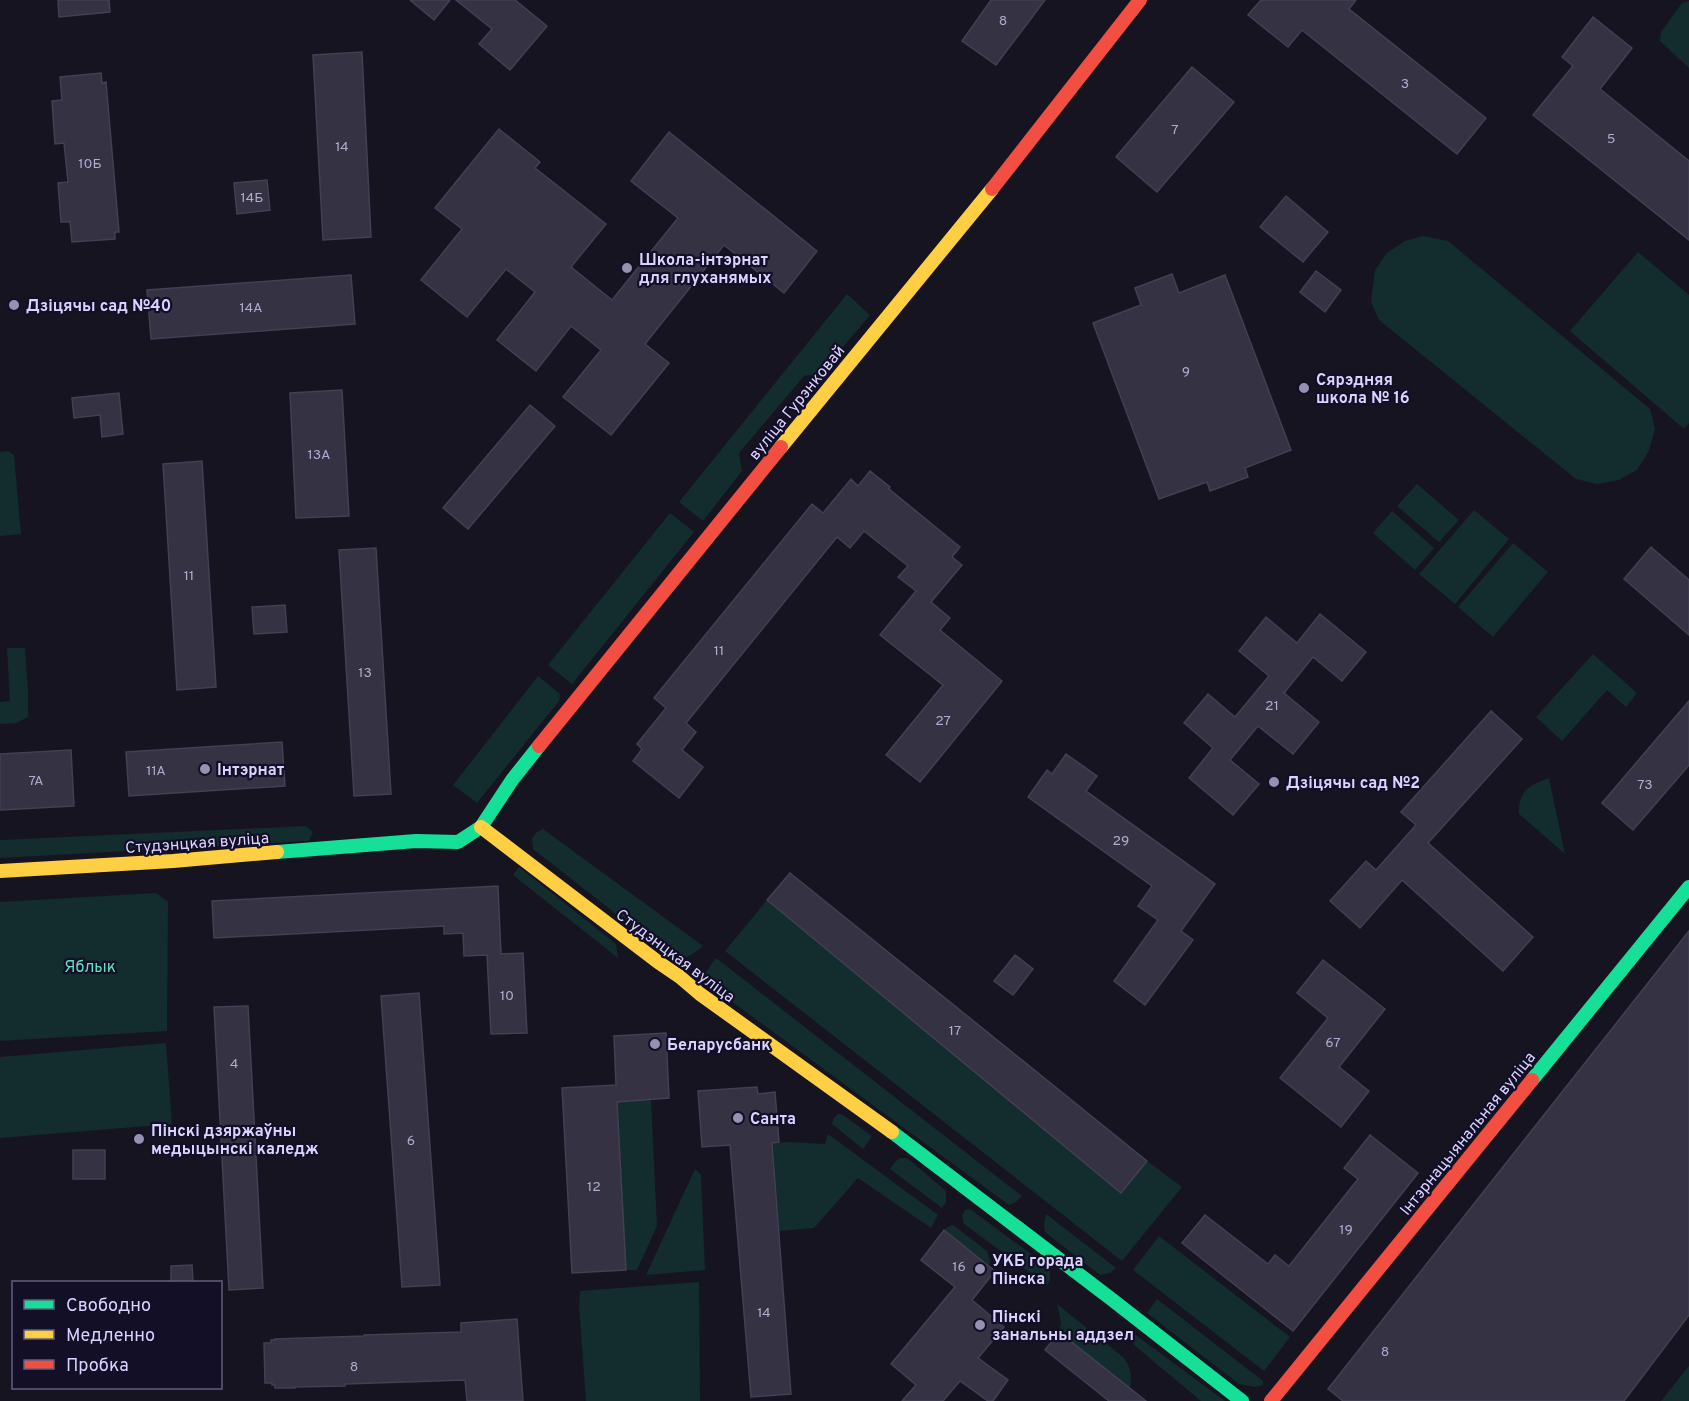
<svg xmlns="http://www.w3.org/2000/svg" width="1689" height="1401" viewBox="0 0 1689 1401" font-family="Overpass,sans-serif">
	<rect width="100%" height="100%" fill="#161421"/>
	<!-- green -->
	<g fill="#132c2d">
		<polygon points="1689,1 1689,68 1660,41 1661,32 1682,3"/>
		<polygon points="1423,236 1448,241 1650,409 1655,429 1649,451 1637,470 1619,480 1597,484 1576,479 1379,320 1371,302 1375,270 1387,253 1405,241"/>
		<polygon points="1638,252 1689,295 1689,423 1684,429 1570,331"/>
		<polygon points="847,294 870,315 821,373 804,376 739,453 742,471 703,521 679,502"/>
		<polygon points="8,451 14,455 21,534 0,536 0,452"/>
		<polygon points="1417,484 1459,520 1439,542 1397,506"/>
		<polygon points="1474,510 1509,539 1455,604 1419,574"/>
		<polygon points="1392,511 1434,548 1415,570 1373,533"/>
		<polygon points="670,513 694,532 572,684 548,665"/>
		<polygon points="1513,543 1548,572 1493,637 1458,607"/>
		<polygon points="7,648 25,648 28,691 28,717 16,723 0,724 0,702 10,701"/>
		<polygon points="1593,654 1637,693 1626,707 1607,690 1562,741 1536,717"/>
		<polygon points="538,676 560,694 559,701 477,803 453,785"/>
		<path d="M1549,778l16,76 -46,-40c-1,-23 10,-29 30,-36z"/>
		<polygon points="306,826 313,832 309,841 0,858 0,840"/>
		<path d="M543,829l160,117c-9,8 -16,12 -28,14l-142,-111 -1,-11 5,-6z"/>
		<polygon points="519,867 616,944 618,958 513,875"/>
		<polygon points="156,893 168,902 167,1031 0,1041 0,902"/>
		<polygon points="767,900 1121,1193 1147,1161 1182,1187 1122,1261 725,951"/>
		<polygon points="716,958 1022,1196 1016,1202 1009,1205 701,979"/>
		<polygon points="166,1043 172,1124 0,1138 0,1057"/>
		<polygon points="651,1100 657,1226 637,1270 626,1270 617,1102"/>
		<polygon points="838,1114 843,1115 872,1136 863,1149 832,1124 834,1118"/>
		<polygon points="828,1134 938,1215 931,1228 858,1178 814,1228 779,1231 773,1143 788,1142 825,1144"/>
		<polygon points="900,1158 907,1158 946,1191 946,1202 942,1208 890,1169 895,1162"/>
		<polygon points="695,1169 701,1175 705,1270 646,1275"/>
		<polygon points="970,1209 1050,1268 1050,1280 1047,1285 964,1224 962,1216 965,1210"/>
		<polygon points="1046,1214 1116,1268 1110,1273 1100,1275 1045,1232 1044,1224"/>
		<polygon points="953,1225 987,1251 990,1261 989,1265 944,1230 948,1227"/>
		<polygon points="1159,1236 1290,1337 1264,1371 1133,1270"/>
		<polygon points="699,1282 700,1401 586,1401 579,1306 580,1291"/>
		<polygon points="1157,1299 1263,1381 1263,1385 1255,1387 1239,1384 1147,1313"/>
		<path d="M1057,1304l67,54c7,10 8,18 6,30l-71,-56 2,-9z"/>
		<polygon points="1133,1333 1225,1401 1201,1401 1134,1345 1132,1338"/>
		<polygon points="1689,1366 1689,1401 1661,1401"/>
	</g>
	<!-- building -->
	<g fill="#343243" stroke="#433f54" stroke-width="1.5">
		<polygon points="58,0 109,0 110,12 59,17"/>
		<polygon points="410,0 450,0 434,20"/>
		<polygon points="456,0 515,0 547,26 510,70 479,44 492,29"/>
		<polygon points="991,0 1045,0 996,65 962,41"/>
		<polygon points="1261,0 1356,0 1349,9 1486,118 1457,154 1302,30 1288,47 1248,15"/>
		<polygon points="1593,17 1632,48 1600,89 1689,161 1689,240 1533,115 1573,66 1562,57"/>
		<polygon points="362,52 371,237 323,240 313,55"/>
		<polygon points="1192,67 1234,102 1157,192 1116,157"/>
		<polygon points="101,73 102,83 106,82 119,232 115,232 115,239 72,242 70,222 61,222 58,183 68,182 64,143 55,144 52,101 62,100 60,77"/>
		<polygon points="499,129 540,162 535,168 606,224 571,267 612,300 678,218 631,181 669,132 817,251 784,293 724,245 645,344 669,363 611,435 563,397 601,350 571,326 536,371 497,340 535,292 506,269 467,317 421,280 462,229 435,208"/>
		<polygon points="267,180 270,210 237,214 234,183"/>
		<polygon points="1286,196 1328,232 1303,262 1260,227"/>
		<polygon points="1316,271 1341,290 1325,312 1300,292"/>
		<polygon points="1172,274 1179,293 1225,275 1291,450 1245,468 1248,477 1210,491 1207,482 1159,499 1093,323 1141,305 1135,288"/>
		<polygon points="351,275 355,324 151,339 147,290"/>
		<polygon points="342,390 349,516 296,518 290,393"/>
		<polygon points="119,393 123,434 102,437 100,415 74,418 72,398"/>
		<polygon points="530,405 555,426 468,529 443,508"/>
		<polygon points="202,461 216,687 177,690 163,464"/>
		<polygon points="870,471 890,487 889,489 960,547 952,557 962,565 931,602 950,618 940,630 1002,681 920,782 886,755 943,685 880,635 916,591 898,577 908,566 864,531 850,548 837,537 686,723 696,732 682,750 703,767 679,798 633,761 642,749 637,744 666,708 654,698 812,504 823,513 851,479 858,486"/>
		<polygon points="1651,547 1689,580 1689,635 1624,579"/>
		<polygon points="376,548 391,794 354,796 339,550"/>
		<polygon points="285,605 287,632 254,634 252,607"/>
		<polygon points="1320,614 1366,652 1342,681 1313,657 1284,693 1319,722 1293,754 1258,726 1230,760 1259,784 1233,815 1189,778 1213,748 1184,723 1208,694 1235,717 1269,676 1239,651 1266,617 1297,643"/>
		<polygon points="1689,701 1689,765 1633,830 1602,803"/>
		<polygon points="1491,711 1522,739 1428,843 1533,937 1503,971 1402,880 1360,928 1330,901 1366,861 1376,870 1416,825 1401,812"/>
		<polygon points="282,742 285,786 129,796 126,752"/>
		<polygon points="71,750 74,806 0,810 0,754"/>
		<polygon points="1066,754 1097,776 1086,791 1215,884 1181,931 1193,940 1145,1005 1114,981 1158,920 1138,906 1152,886 1028,797 1047,770 1052,774"/>
		<polygon points="790,873 1147,1161 1121,1193 767,900"/>
		<polygon points="498,886 501,954 523,953 527,1033 491,1034 487,955 464,956 463,933 444,934 444,926 214,938 212,901"/>
		<polygon points="1689,931 1689,1315 1624,1401 1343,1401 1328,1389"/>
		<polygon points="1015,955 1033,969 1013,995 994,981"/>
		<polygon points="1323,960 1385,1009 1339,1067 1369,1091 1341,1127 1280,1078 1328,1018 1297,993"/>
		<polygon points="419,993 440,1285 402,1287 381,996"/>
		<polygon points="248,1006 263,1288 229,1290 214,1007"/>
		<polygon points="666,1033 669,1098 617,1102 626,1270 572,1273 562,1088 616,1085 614,1036"/>
		<polygon points="757,1087 758,1094 775,1092 779,1142 772,1143 791,1394 751,1397 730,1145 702,1147 698,1091"/>
		<polygon points="1370,1135 1418,1173 1293,1331 1182,1243 1205,1215 1268,1264 1275,1255 1289,1266 1358,1179 1344,1168"/>
		<rect x="73" y="1150" width="32" height="29"/>
		<polygon points="944,1230 995,1271 972,1300 1004,1327 978,1358 1008,1380 993,1401 988,1401 960,1381 943,1401 902,1401 916,1385 891,1364 955,1287 921,1260"/>
		<polygon points="192,1265 193,1282 171,1282 171,1266"/>
		<polygon points="517,1319 523,1401 467,1401 465,1380 345,1384 345,1386 295,1387 295,1388 275,1388 275,1385 272,1385 272,1383 265,1383 264,1343 271,1343 271,1340 275,1340 275,1339 364,1336 364,1335 461,1332 461,1323"/>
		<polygon points="1059,1332 1146,1401 1109,1401 1045,1350"/>
	</g>
	<g fill="none" stroke-linecap="round" stroke-linejoin="round">
		<!-- fast -->
		<g stroke="#16e098" stroke-width="14">
			<polyline points="277,852 416,841 458,842 481,827 512,780 539,746"/>
			<polyline points="1532,1080 1689,887"/>
			<polyline points="892,1132 1110,1298 1242,1401"/>
		</g>
		<!-- slow -->
		<g stroke="#ffcf43" stroke-width="14">
			<polyline points="781,447 992,189"/>
			<polyline points="481,827 658,962 680,977 700,994 892,1132"/>
			<polyline points="0,871 173,861 277,852"/>
		</g>
		<!-- jam -->
		<g stroke="#f24e42" stroke-width="14">
			<polyline points="992,189 1140,0"/>
			<polyline points="539,746 781,447"/>
			<polyline points="1271,1401 1532,1080"/>
		</g>
	</g>
	<!-- markers -->
	<g fill="#9591b1" stroke="#130f26" stroke-width="2">
		<circle cx="627" cy="268" r="6"/>
		<circle cx="14" cy="305" r="6"/>
		<circle cx="1304" cy="388" r="6"/>
		<circle cx="205" cy="769" r="6"/>
		<circle cx="1274" cy="782" r="6"/>
		<circle cx="655" cy="1044" r="6"/>
		<circle cx="738" cy="1118" r="6"/>
		<circle cx="139" cy="1139" r="6"/>
		<circle cx="980" cy="1269" r="6"/>
		<circle cx="980" cy="1325" r="6"/>
	</g>
	<g text-anchor="middle" stroke-width="4.5" stroke-linejoin="round" paint-order="stroke">
		<!-- number labels -->
		<g font-size="14" fill="#b0acd0">
			<text x="1003" y="25">8</text>
			<text x="1405" y="88">3</text>
			<text x="1175" y="134">7</text>
			<text x="1611" y="143">5</text>
			<text x="342" y="151">14</text>
			<text x="90" y="168">10Б</text>
			<text x="252" y="202">14Б</text>
			<text x="251" y="312">14А</text>
			<text x="1186" y="376">9</text>
			<text x="319" y="459">13А</text>
			<text x="189" y="580">11</text>
			<text x="719" y="655">11</text>
			<text x="365" y="677">13</text>
			<text x="1272" y="710">21</text>
			<text x="943" y="725">27</text>
			<text x="156" y="775">11А</text>
			<text x="36" y="785">7А</text>
			<text x="1645" y="789">73</text>
			<text x="1121" y="845">29</text>
			<text x="507" y="1000">10</text>
			<text x="955" y="1035">17</text>
			<text x="1333" y="1047">67</text>
			<text x="234" y="1068">4</text>
			<text x="411" y="1145">6</text>
			<text x="594" y="1191">12</text>
			<text x="1346" y="1234">19</text>
			<text x="959" y="1271">16</text>
			<text x="764" y="1317">14</text>
			<text x="1385" y="1356">8</text>
			<text x="354" y="1371">8</text>
		</g>
		<!-- poi labels -->
		<g font-size="16" font-weight="bold" fill="#d9d4ff" stroke="#130f26" text-anchor="start">
			<text x="639" y="265">Школа-інтэрнат<tspan x="639" dy="18">для глуханямых</tspan></text>
			<text x="26" y="311">Дзіцячы сад №40</text>
			<text x="1316" y="385">Сярэдняя<tspan x="1316" dy="18">школа № 16</tspan></text>
			<text x="217" y="775">Інтэрнат</text>
			<text x="1286" y="788">Дзіцячы сад №2</text>
			<text x="667" y="1050">Беларусбанк</text>
			<text x="750" y="1124">Санта</text>
			<text x="151" y="1136">Пінскі дзяржаўны<tspan x="151" dy="18">медыцынскі каледж</tspan></text>
			<text x="992" y="1266">УКБ горада<tspan x="992" dy="18">Пінска</tspan></text>
			<text x="992" y="1322">Пінскі<tspan x="992" dy="18">занальны аддзел</tspan></text>
		</g>
		<!-- street labels -->
		<g font-size="16" fill="#d9d4ff" stroke="#130f26">
			<text transform="translate(796 402) rotate(-51)" y="6">вуліца Гурэнковай</text>
			<text transform="translate(197 842) rotate(-4)" y="6">Студэнцкая вуліца</text>
			<text transform="translate(676 955) rotate(37)" y="6">Студэнцкая вуліца</text>
			<text transform="translate(1467 1133) rotate(-51)" y="6">Інтэрнацыянальная вуліца</text>
		</g>
		<!-- park labels -->
		<g font-size="16" fill="#5fe0c0" stroke="#130f26">
			<text x="90" y="972">Яблык</text>
		</g>
	</g>
	<!-- legend -->
	<rect x="12" y="1281" width="210" height="108" fill="#130f26" stroke="#625e7d" stroke-width="1.5"/>
	<rect x="24" y="1300" width="30" height="9" fill="#16e098" stroke="#625e7d" stroke-width="1.5"/>
	<text x="66" y="1311" font-size="18" fill="#d9d4ff">Свободно</text>
	<rect x="24" y="1330" width="30" height="9" fill="#ffcf43" stroke="#625e7d" stroke-width="1.5"/>
	<text x="66" y="1341" font-size="18" fill="#d9d4ff">Медленно</text>
	<rect x="24" y="1360" width="30" height="9" fill="#f24e42" stroke="#625e7d" stroke-width="1.5"/>
	<text x="66" y="1371" font-size="18" fill="#d9d4ff">Пробка</text>
</svg>
